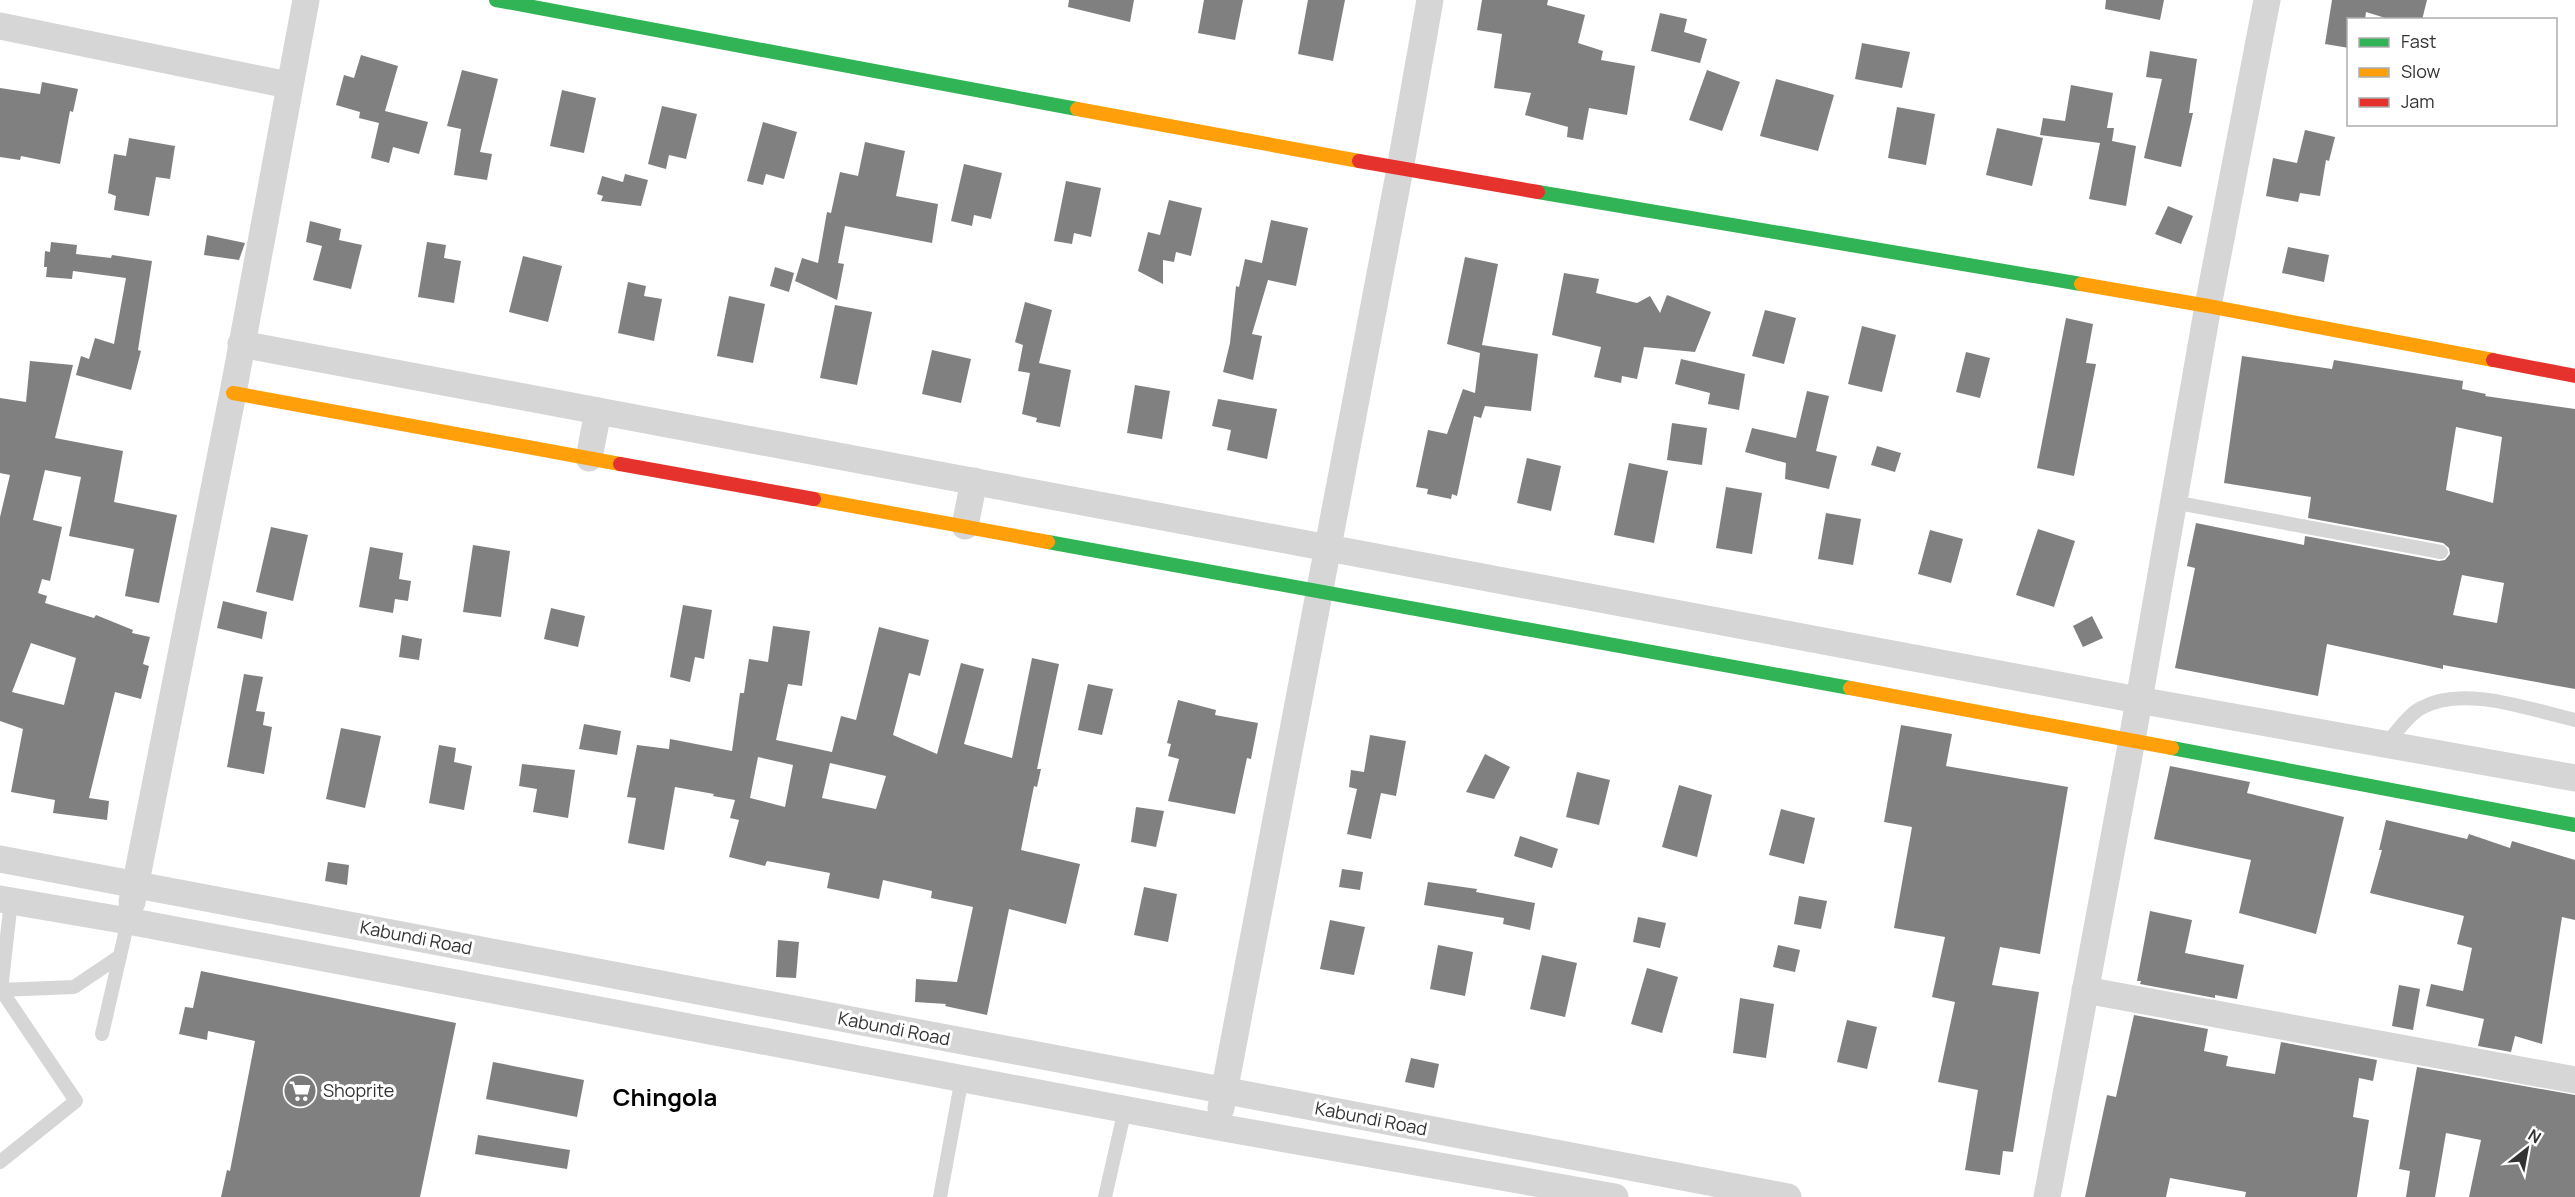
<svg xmlns="http://www.w3.org/2000/svg" width="2575" height="1197" viewBox="0 0 2575 1197" font-family="Manrope,sans-serif">
	<rect width="100%" height="100%" fill="#fff"/>
	<!-- building -->
	<g fill="#808080" fill-rule="evenodd">
		<polygon points="1069,0 1134,0 1130,22 1068,7"/>
		<polygon points="1204,0 1243,0 1235,40 1198,33"/>
		<polygon points="1308,0 1345,0 1333,61 1298,54"/>
		<polygon points="1482,0 1548,0 1547,5 1585,15 1578,43 1603,51 1601,60 1635,66 1627,115 1589,108 1583,140 1567,137 1568,127 1525,115 1531,93 1494,88 1502,34 1477,30"/>
		<polygon points="2106,0 2164,0 2160,20 2105,9"/>
		<polygon points="2332,0 2427,0 2422,20 2392,20 2366,12 2365,20 2349,20 2349,48 2325,44"/>
		<polygon points="1660,13 1687,19 1684,32 1707,39 1700,63 1651,51"/>
		<polygon points="1862,43 1910,52 1902,88 1855,79"/>
		<polygon points="2150,51 2197,59 2189,113 2193,113 2181,167 2144,158 2162,79 2146,77"/>
		<polygon points="361,55 398,66 385,111 428,122 419,154 393,147 389,163 371,158 379,123 359,118 360,112 336,105 344,75 354,78"/>
		<polygon points="462,70 498,79 480,152 492,154 487,180 454,175 461,129 447,126"/>
		<polygon points="1707,70 1740,82 1722,131 1689,120"/>
		<polygon points="1776,79 1834,95 1818,151 1760,136"/>
		<polygon points="42,82 78,89 73,112 70,111 60,164 21,156 20,160 0,157 0,88 40,94"/>
		<polygon points="2071,85 2113,93 2107,128 2114,128 2112,141 2136,146 2126,206 2089,199 2100,143 2040,135 2043,118 2065,121"/>
		<polygon points="562,90 596,98 584,153 550,146"/>
		<polygon points="662,106 697,114 686,159 669,155 666,169 648,164"/>
		<polygon points="1897,107 1935,114 1926,165 1888,158"/>
		<polygon points="763,122 797,132 784,179 766,174 763,185 747,181"/>
		<polygon points="1997,128 2043,138 2032,186 1986,175"/>
		<polygon points="2305,130 2335,137 2329,161 2326,160 2320,196 2300,193 2298,202 2266,196 2273,158 2297,163"/>
		<polygon points="129,138 175,146 170,179 156,177 149,216 114,210 116,196 108,193 114,154 126,156"/>
		<polygon points="865,142 905,151 896,196 938,204 932,243 845,226 838,263 844,264 837,300 795,281 802,258 818,263 827,212 831,213 840,172 858,176"/>
		<polygon points="964,164 1002,173 991,219 974,215 972,226 951,221"/>
		<polygon points="625,174 648,180 641,206 601,201 603,196 597,194 602,176 623,182"/>
		<polygon points="1066,181 1101,188 1091,237 1074,233 1072,244 1054,241"/>
		<polygon points="1169,200 1202,208 1191,256 1176,252 1174,262 1163,260 1163,284 1138,271 1148,232 1160,235"/>
		<polygon points="2168,206 2193,216 2181,244 2155,234"/>
		<polygon points="1271,220 1308,228 1296,286 1268,280 1252,334 1262,336 1253,380 1223,372 1230,343 1236,286 1239,287 1245,259 1262,263"/>
		<polygon points="310,221 341,229 339,240 362,245 351,289 313,280 322,246 306,242"/>
		<polygon points="207,235 245,243 239,260 204,255"/>
		<polygon points="51,242 77,245 76,254 111,258 112,255 152,261 138,350 141,351 131,390 76,375 81,356 89,359 95,338 114,344 126,278 73,271 72,279 46,277 47,267 44,267 45,251 50,252"/>
		<polygon points="427,242 446,245 444,258 461,261 454,303 418,297"/>
		<polygon points="2288,247 2329,255 2324,282 2282,273"/>
		<polygon points="523,256 562,266 548,322 509,312"/>
		<polygon points="1465,257 1498,264 1482,345 1538,354 1531,411 1485,406 1481,418 1474,416 1457,496 1452,494 1451,499 1427,494 1428,489 1416,487 1428,430 1447,434 1463,389 1475,393 1480,353 1447,344"/>
		<polygon points="775,267 794,273 789,292 770,286"/>
		<polygon points="1564,273 1599,279 1596,293 1637,303 1650,296 1660,313 1667,295 1711,312 1695,352 1644,347 1637,379 1622,376 1621,383 1594,377 1601,347 1552,335"/>
		<polygon points="628,282 646,286 644,296 662,299 654,341 618,333"/>
		<polygon points="729,296 765,304 753,363 717,356"/>
		<polygon points="1025,302 1052,310 1039,363 1071,370 1060,427 1036,422 1037,418 1022,414 1030,373 1018,371 1023,345 1015,342"/>
		<polygon points="835,305 872,312 857,385 820,378"/>
		<polygon points="1765,310 1796,318 1784,364 1752,356"/>
		<polygon points="2066,318 2093,324 2086,363 2096,364 2074,476 2037,468"/>
		<polygon points="1862,326 1896,335 1882,392 1848,384"/>
		<polygon points="932,350 971,359 961,403 922,394"/>
		<polygon points="1966,352 1990,358 1980,398 1956,392"/>
		<path d="M2242,356l90,13 2,-9 129,21 -1,8 24,5 -1,2 90,13v280l-132,-24v4l-116,-25 -9,52 -143,-28 20,-100 -8,-2 9,-43 108,22 1,-9 134,25 6,-1 5,-6 -1,-6 -6,-5 -135,-25 3,-21 -87,-14zM2456,427l46,10 -9,66 -47,-13zM2462,575l42,8 -7,40 -44,-8z"/>
		<polygon points="1681,359 1745,374 1739,410 1708,404 1710,393 1675,384"/>
		<path d="M30,361l43,4 -18,73 68,13 -9,51 63,13 -18,88 -34,-7 9,-47 -65,-13 12,-59 -36,-7 -12,50 29,7 -12,54 -8,-2 -4,14 9,3 -2,7 49,15 2,-3 37,15 -1,3 18,4 -7,27 6,2 -8,33 -26,-7 -26,106 20,3 -2,19 -54,-7 2,-13 -44,-8 12,-63 -23,-8v-204l10,-42 -10,-2v-75l26,4zM31,643l45,15 -12,47 -52,-13z"/>
		<polygon points="1135,385 1170,391 1162,439 1127,433"/>
		<polygon points="1807,391 1829,396 1816,451 1837,456 1829,489 1785,479 1786,463 1745,452 1752,428 1796,438"/>
		<polygon points="1218,399 1277,409 1267,459 1227,450 1231,430 1212,426"/>
		<polygon points="1672,423 1707,428 1702,465 1667,460"/>
		<polygon points="1877,446 1901,453 1895,472 1871,465"/>
		<polygon points="1527,458 1561,466 1551,511 1517,503"/>
		<polygon points="1629,463 1668,471 1654,543 1614,535"/>
		<polygon points="1726,487 1762,493 1752,554 1716,548"/>
		<polygon points="1826,513 1861,519 1853,565 1818,559"/>
		<polygon points="271,527 308,535 293,601 256,592"/>
		<polygon points="2038,529 2075,541 2054,607 2016,595"/>
		<polygon points="1930,530 1963,539 1951,583 1918,574"/>
		<polygon points="473,545 510,551 501,617 463,612"/>
		<polygon points="370,547 403,553 399,579 411,581 408,601 395,599 393,613 359,607"/>
		<polygon points="223,601 267,612 262,639 217,628"/>
		<polygon points="683,605 712,610 704,659 695,657 690,682 670,677"/>
		<polygon points="551,608 585,616 578,647 544,639"/>
		<polygon points="2092,616 2103,638 2083,647 2073,626"/>
		<path d="M773,626l37,5 -8,55 -14,-2 -12,56 56,12 9,-36 15,4 23,-93 50,13 -9,36 -11,-3 -16,62 44,19 24,-91 23,6 -20,75 48,14 20,-100 27,6 -22,105h4l-4,18 -3,-1 -13,64 59,14 -14,60 -57,-15 -22,106 -42,-9 1,-2 -31,-2 1,-23 41,3 16,-75 -42,-9 1,-7 -49,-11 -4,19 -52,-11 3,-15 -63,-12 -2,5 -36,-9 10,-37 -9,-2 5,-18 -22,-4 1,-2 -39,-7 -11,63 -36,-7 8,-45 -9,-1 10,-52 32,4 1,-10 62,12 8,-58h4l5,-34 19,3zM758,757l35,8 -8,42 -35,-9zM830,763l56,13 -10,33 -54,-11z"/>
		<polygon points="402,635 422,639 419,660 399,657"/>
		<polygon points="244,674 263,677 256,711 265,712 263,725 272,727 264,774 227,767"/>
		<polygon points="1088,684 1113,689 1102,735 1078,730"/>
		<polygon points="1178,700 1216,710 1215,715 1258,723 1251,759 1247,758 1235,814 1168,801 1179,759 1168,756 1171,744 1167,743"/>
		<polygon points="584,724 621,731 617,755 579,749"/>
		<polygon points="1901,725 1952,734 1946,766 2068,787 2040,954 2000,947 1992,985 2039,992 2013,1152 2003,1151 2000,1175 1965,1170 1978,1090 1938,1082 1955,1002 1932,997 1945,937 1894,928 1912,827 1884,822"/>
		<polygon points="341,728 381,736 365,808 326,799"/>
		<polygon points="1370,735 1406,741 1396,796 1381,793 1371,839 1347,834 1357,789 1349,787 1351,770 1364,772"/>
		<polygon points="439,745 456,748 454,762 472,766 464,810 429,803"/>
		<polygon points="1485,754 1510,767 1494,799 1466,792"/>
		<polygon points="522,764 575,770 568,818 533,812 537,789 519,786"/>
		<polygon points="2170,766 2250,782 2247,793 2344,817 2316,934 2239,913 2251,860 2154,839"/>
		<polygon points="1577,772 1610,780 1599,825 1566,817"/>
		<polygon points="1679,785 1712,795 1697,857 1662,847"/>
		<polygon points="1136,807 1164,811 1156,847 1131,842"/>
		<polygon points="1781,809 1815,818 1804,864 1769,855"/>
		<polygon points="2386,820 2467,839 2469,834 2510,848 2512,841 2575,860 2575,920 2562,917 2542,1044 2515,1036 2511,1052 2478,1046 2484,1019 2426,1006 2431,984 2463,991 2472,948 2457,944 2464,916 2370,893 2382,850 2379,850"/>
		<polygon points="1520,836 1558,849 1552,868 1514,856"/>
		<polygon points="328,862 349,865 347,885 325,881"/>
		<polygon points="1342,869 1363,872 1360,890 1339,887"/>
		<polygon points="1428,882 1477,889 1476,892 1535,903 1530,930 1503,924 1504,918 1424,905"/>
		<polygon points="1144,887 1177,894 1168,942 1134,935"/>
		<polygon points="1799,896 1827,901 1821,929 1794,924"/>
		<polygon points="2150,911 2192,920 2185,953 2244,965 2237,999 2215,995 2215,998 2140,984 2141,981 2137,981"/>
		<polygon points="1638,917 1666,923 1660,948 1633,942"/>
		<polygon points="1330,920 1365,927 1354,975 1320,969"/>
		<polygon points="778,940 799,942 796,978 776,977"/>
		<polygon points="1438,945 1473,952 1465,996 1430,989"/>
		<polygon points="1778,945 1800,950 1795,972 1773,967"/>
		<polygon points="1542,955 1577,963 1565,1017 1530,1009"/>
		<polygon points="1647,968 1678,977 1662,1033 1631,1024"/>
		<polygon points="201,971 456,1023 420,1197 221,1197 227,1170 230,1171 255,1041 208,1031 207,1040 179,1034 185,1007 193,1008"/>
		<polygon points="2399,985 2420,989 2413,1030 2392,1026"/>
		<polygon points="1740,998 1774,1004 1766,1058 1733,1053"/>
		<polygon points="2134,1015 2208,1029 2204,1051 2228,1056 2226,1066 2275,1074 2281,1042 2377,1060 2373,1081 2359,1078 2353,1117 2369,1120 2357,1197 2245,1197 2246,1192 2170,1178 2166,1197 2085,1197 2107,1095 2116,1097"/>
		<polygon points="1847,1020 1877,1027 1867,1069 1837,1062"/>
		<polygon points="1411,1058 1439,1064 1434,1088 1405,1082"/>
		<polygon points="493,1062 584,1080 577,1117 486,1099"/>
		<polygon points="2417,1067 2575,1095 2575,1197 2469,1197 2481,1140 2446,1133 2435,1197 2406,1197 2410,1171 2399,1169"/>
		<polygon points="478,1135 570,1150 567,1169 475,1154"/>
	</g>
	<g fill="none" stroke-linecap="round" stroke-linejoin="round">
		<!-- lane -->
		<g stroke="#d6d6d6" stroke-width="14">
			<polyline points="2173,502 2441,552"/>
			<path d="M2386,744c10,-11 22,-29 35,-36 42,-24 110,2 154,12"/>
			<polyline points="0,990 74,987 120,956"/>
			<polyline points="102,1034 128,921"/>
			<polyline points="0,1162 76,1101 1,990 11,901"/>
			<polyline points="940,1197 962,1078"/>
			<polyline points="1105,1197 1125,1109"/>
		</g>
		<!-- street -->
		<g stroke="#d6d6d6" stroke-width="27">
			<polyline points="0,26 288,85"/>
			<polyline points="241,344 2138,700 2575,778"/>
			<polyline points="589,458 598,411"/>
			<polyline points="965,526 974,481"/>
			<polyline points="0,859 1788,1197"/>
			<polyline points="0,899 128,921 1218,1127 1615,1197"/>
			<polyline points="132,902 233,393 306,0"/>
			<polyline points="2085,990 2575,1080"/>
			<polyline points="1221,1108 1400,169 1430,0"/>
			<polyline points="2047,1197 2132,740 2208,306 2267,0"/>
		</g>
		<!-- fast -->
		<g stroke="#30b455" stroke-width="14">
			<polyline points="496,0 1077,109"/>
			<polyline points="1538,192 2081,284"/>
			<polyline points="1048,542 1850,688"/>
			<polyline points="2172,748 2575,825"/>
		</g>
		<!-- slow -->
		<g stroke="#ff9f0a" stroke-width="14">
			<polyline points="1077,109 1359,161"/>
			<polyline points="2081,284 2208,306 2493,360"/>
			<polyline points="233,393 620,464"/>
			<polyline points="814,499 1048,542"/>
			<polyline points="1850,688 2172,748"/>
		</g>
		<!-- jam -->
		<g stroke="#e5322d" stroke-width="14">
			<polyline points="1359,161 1538,192"/>
			<polyline points="2493,360 2575,376"/>
			<polyline points="620,464 814,499"/>
		</g>
	</g>
	<!-- icons -->
	<defs>
		<symbol id="supermarket-disc" viewBox="-11 -11 22 22"><circle r="9.5" fill="#7a7a7a" stroke="#fff"/><path d="M-6-5.5h2.5l.6 2H6L4.5 2H-2.5L-4.4-4H-6ZM-1.5 3.2a1.3 1.3 0 1 0 .1 0ZM3 3.2a1.3 1.3 0 1 0 .1 0Z" fill="#fff"/></symbol>
	</defs>
	<g fill-rule="evenodd">
		<use href="#supermarket-disc" x="281" y="1072" width="38" height="38"/>
	</g>
	<g text-anchor="middle" stroke-width="6" stroke-linejoin="round" paint-order="stroke">
		<!-- street labels -->
		<g font-size="18" fill="#323232" stroke="#fff">
			<text transform="translate(416 938) rotate(11)" y="6">Kabundi Road</text>
			<text transform="translate(894 1029) rotate(11)" y="6">Kabundi Road</text>
			<text transform="translate(1371 1119) rotate(11)" y="6">Kabundi Road</text>
		</g>
		<!-- poi labels -->
		<g font-size="18" fill="#323232" stroke="#fff" text-anchor="start">
			<text x="323" y="1097">Shoprite</text>
		</g>
		<!-- district labels -->
		<g font-size="24" font-weight="bold" fill="#000" stroke="#fff">
			<text x="665" y="1106">Chingola</text>
		</g>
	</g>
	<!-- legend -->
	<rect x="2347" y="18" width="210" height="108" fill="#ffffff" stroke="#adadad" stroke-width="1.5"/>
	<rect x="2359" y="38" width="30" height="9" fill="#30b455" stroke="#adadad" stroke-width="1.5"/>
	<text x="2401" y="48" font-size="18" fill="#323232">Fast</text>
	<rect x="2359" y="68" width="30" height="9" fill="#ff9f0a" stroke="#adadad" stroke-width="1.5"/>
	<text x="2401" y="78" font-size="18" fill="#323232">Slow</text>
	<rect x="2359" y="98" width="30" height="9" fill="#e5322d" stroke="#adadad" stroke-width="1.5"/>
	<text x="2401" y="108" font-size="18" fill="#323232">Jam</text>
	<!-- north arrow -->
	<g transform="translate(2527 1149) rotate(31)" stroke="#ffffff" stroke-width="4.5" paint-order="stroke">
	<path d="M0-4.5L10 22L0 15L-10 22Z" fill="#323232"/>
	<text y="-9" font-size="16" font-weight="bold" text-anchor="middle" fill="#323232">N</text>
	</g>
</svg>
